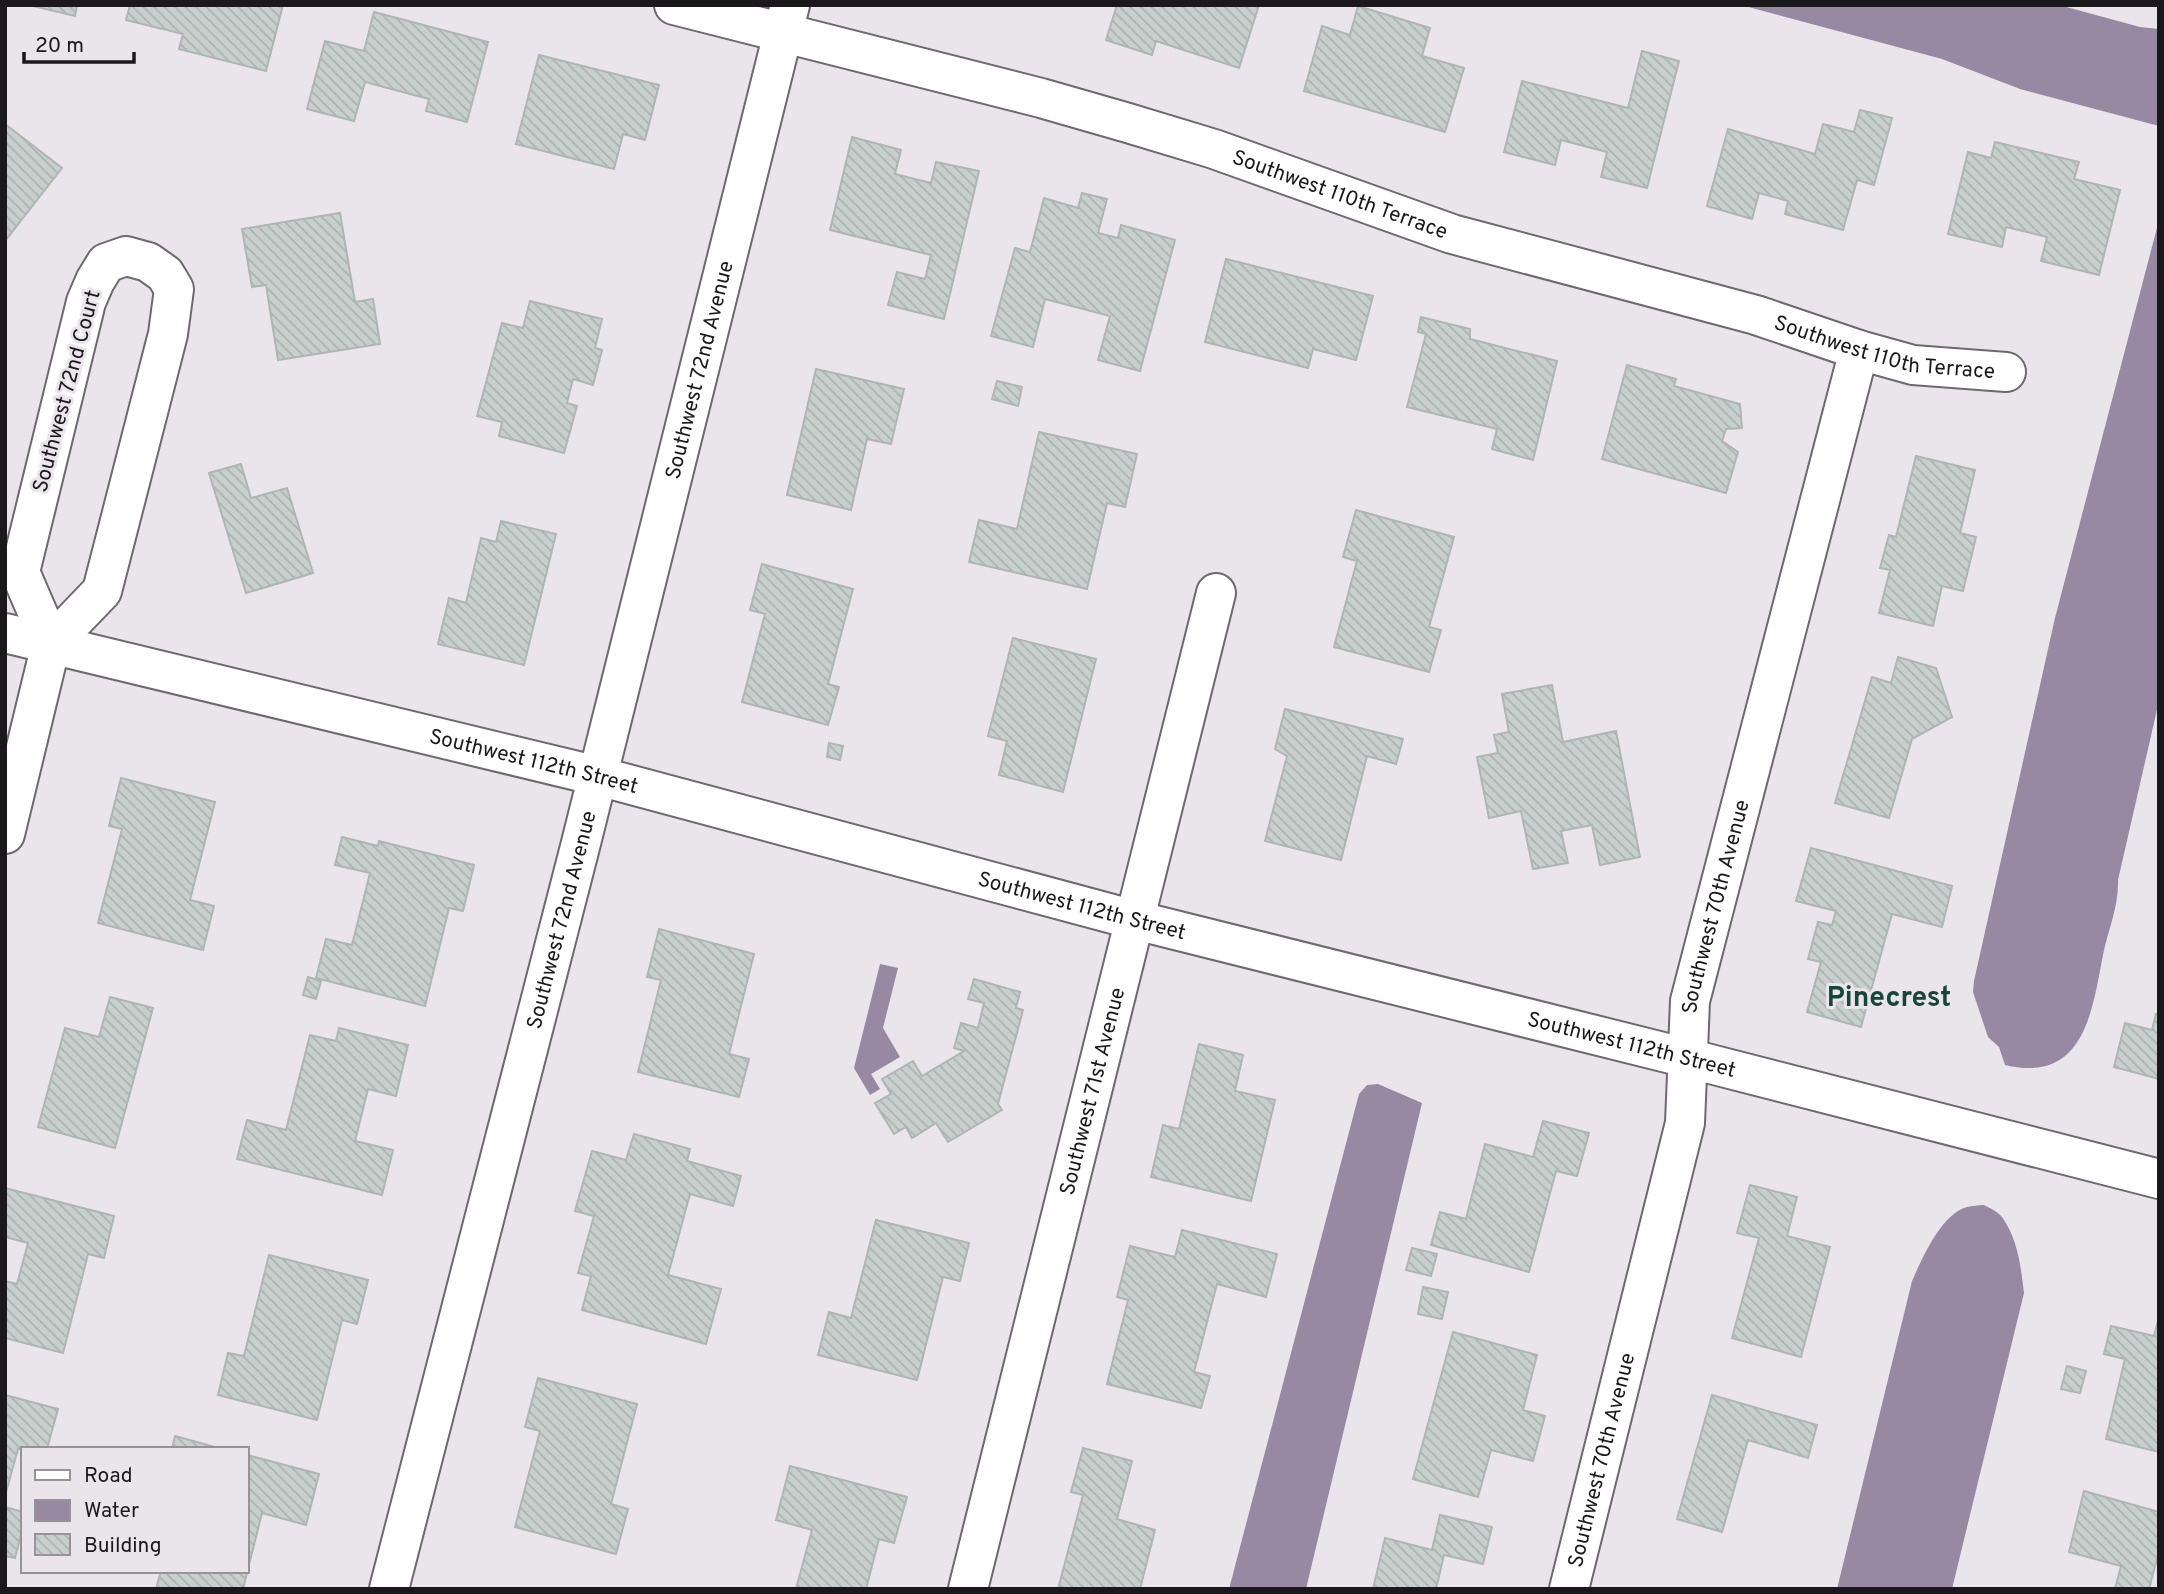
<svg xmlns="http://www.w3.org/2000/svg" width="2164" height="1594" viewBox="0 0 2164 1594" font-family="Overpass,sans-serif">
	<defs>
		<pattern id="building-back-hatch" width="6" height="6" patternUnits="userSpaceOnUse" patternTransform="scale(1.75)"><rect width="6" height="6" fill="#c8d0cd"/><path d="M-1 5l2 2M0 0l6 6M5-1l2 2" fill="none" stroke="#abb2af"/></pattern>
	</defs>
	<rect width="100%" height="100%" fill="#e9e5eb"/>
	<!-- water -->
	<g fill="#9889a2">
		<polygon points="1741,5 2059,5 2140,27 2159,29 2159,126 2020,89 1942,59"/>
		<path d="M2159,220v481l-41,179c1,26 -10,50 -15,75 -11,57 -19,129 -98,110l-6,-18 -11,-10 -15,-45 1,-11 81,-363z"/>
		<polygon points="880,964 898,968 883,1028 900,1057 871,1074 880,1089 870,1095 854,1068"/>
		<polygon points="1378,1084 1422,1103 1306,1589 1229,1589 1359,1094 1367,1085"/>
		<path d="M1984,1205c6,3 14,7 18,12 16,22 19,51 22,76l-72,296h-115l75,-308c10,-22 29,-67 55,-74 5,-1 11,-2 17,-2z"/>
	</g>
	<!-- building -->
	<g fill="url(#building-back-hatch)" stroke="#aeb6b3" stroke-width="2">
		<polygon points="29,5 77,5 75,16"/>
		<polygon points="130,5 283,5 266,71 179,49 183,34 126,20"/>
		<polygon points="1117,5 1259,5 1239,68 1156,41 1152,55 1106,40"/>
		<polygon points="1358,6 1430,28 1422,56 1464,68 1445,132 1304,91 1322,26 1350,35"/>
		<polygon points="374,12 488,42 467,122 426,111 429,99 365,82 354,121 307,109 325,41 364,51"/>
		<polygon points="1642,51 1679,61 1647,188 1601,177 1607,152 1561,140 1555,165 1504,152 1522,81 1628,108"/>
		<polygon points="539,55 659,85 645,140 623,134 614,169 516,144"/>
		<polygon points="1860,110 1892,118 1874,185 1857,180 1843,230 1785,214 1788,201 1759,193 1752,219 1707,206 1728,129 1815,154 1823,124 1854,132"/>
		<polygon points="5,124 62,168 5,241"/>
		<polygon points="852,137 901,150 895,174 931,183 936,162 979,171 944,319 888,305 897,272 925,279 931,255 830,230"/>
		<polygon points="1995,142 2079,162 2074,179 2120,190 2099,275 2041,261 2047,237 2006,227 2002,247 1948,234 1968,152 1991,158"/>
		<polygon points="1082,193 1107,199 1098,233 1118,238 1121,225 1175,240 1140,371 1098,360 1110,316 1045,299 1033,347 991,336 1015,248 1030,252 1044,198 1078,208"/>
		<polygon points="340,213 355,302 373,299 380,344 278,360 266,285 252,287 242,229"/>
		<polygon points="1226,259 1373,296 1356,360 1313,349 1308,368 1205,342"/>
		<polygon points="530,301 602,319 595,348 602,350 593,385 573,379 567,403 577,406 564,453 499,436 502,422 477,416 502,323 523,328"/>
		<polygon points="1421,317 1470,329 1470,339 1557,361 1533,460 1492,449 1497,429 1407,407 1426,334 1418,332"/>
		<polygon points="1627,365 1676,379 1674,386 1740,404 1742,428 1726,429 1722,441 1738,452 1726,493 1602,459"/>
		<polygon points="816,369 904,389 891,444 867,439 851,510 787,495"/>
		<polygon points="997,381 1022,387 1018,406 992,399"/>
		<polygon points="1039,432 1137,454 1125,507 1107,503 1087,589 969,562 979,520 1017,529"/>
		<polygon points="1916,456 1975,470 1960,533 1976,537 1963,591 1942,586 1933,626 1879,613 1890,570 1880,568 1889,535 1896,537"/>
		<polygon points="241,464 251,498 287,488 313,573 246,593 209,473"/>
		<polygon points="1356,510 1454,537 1429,627 1441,630 1429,672 1334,647 1357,561 1343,557"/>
		<polygon points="501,521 556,534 524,665 438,644 449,598 466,603 481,538 496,542"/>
		<polygon points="762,564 853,589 828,684 839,687 828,725 742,702 765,614 750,610"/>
		<polygon points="1013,638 1096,659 1063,792 999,775 1007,741 988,736"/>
		<polygon points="1898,657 1936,668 1952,717 1912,739 1889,818 1835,803 1872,677 1891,683"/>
		<polygon points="1552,685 1563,742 1616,731 1640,857 1600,865 1592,825 1561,831 1568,863 1533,869 1521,811 1489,818 1477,757 1498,753 1494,735 1509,732 1502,694"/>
		<polygon points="1285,709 1403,739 1396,764 1367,756 1341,860 1265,841 1287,756 1275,749"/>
		<polygon points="829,743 843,746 840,760 827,757"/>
		<polygon points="121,778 215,802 190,900 214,906 203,950 98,923 122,829 109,826"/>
		<polygon points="342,837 378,846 379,841 474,865 463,911 449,908 425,1006 316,978 326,939 352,945 370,873 335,865"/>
		<polygon points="1811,848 1952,886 1942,927 1892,914 1861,1027 1807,1012 1821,962 1808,959 1818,922 1832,925 1836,911 1796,901"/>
		<polygon points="659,929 754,954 729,1054 749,1059 739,1097 638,1072 661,980 647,977"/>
		<polygon points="308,977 321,981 316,999 303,995"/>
		<polygon points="974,979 1020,992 1016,1008 1023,1010 998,1104 1002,1110 948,1142 936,1123 912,1138 906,1127 894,1134 875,1103 891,1094 882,1079 913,1061 922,1076 964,1051 954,1048 961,1023 978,1028 984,1003 968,999"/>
		<polygon points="110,997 153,1008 115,1148 38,1127 65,1028 99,1037"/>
		<polygon points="2156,1014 2159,1015 2159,1079 2114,1067 2125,1023 2152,1030"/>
		<polygon points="339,1028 408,1045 396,1096 368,1089 355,1141 393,1150 382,1195 237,1159 247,1120 286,1130 310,1035 336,1041"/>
		<polygon points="1199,1044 1243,1055 1235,1091 1275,1100 1251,1201 1151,1177 1163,1125 1179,1129"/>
		<polygon points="1543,1121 1589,1133 1577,1176 1556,1171 1529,1272 1431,1245 1440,1212 1466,1219 1485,1144 1533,1157"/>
		<polygon points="634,1134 690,1149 687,1161 741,1176 733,1206 690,1194 668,1275 721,1289 706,1344 582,1310 591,1276 578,1273 594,1216 575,1211 592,1151 626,1160"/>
		<polygon points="1750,1185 1797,1197 1787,1236 1830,1247 1801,1357 1732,1338 1759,1238 1737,1233"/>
		<polygon points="5,1188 114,1216 104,1258 88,1254 63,1353 5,1338 5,1281 17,1284 28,1243 5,1237"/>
		<polygon points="876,1220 969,1243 960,1281 943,1277 917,1380 818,1355 829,1312 851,1318"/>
		<polygon points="1182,1230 1277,1254 1266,1297 1217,1284 1194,1372 1210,1376 1201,1408 1107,1384 1128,1300 1117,1297 1130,1246 1175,1257"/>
		<polygon points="1412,1248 1437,1254 1431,1276 1406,1270"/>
		<polygon points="269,1255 368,1280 357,1324 342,1320 317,1420 218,1395 228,1353 244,1356"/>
		<polygon points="1423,1287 1448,1292 1442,1319 1418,1314"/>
		<polygon points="2159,1317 2159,1452 2106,1439 2125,1359 2104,1354 2111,1326 2154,1336"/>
		<polygon points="1453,1332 1537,1355 1523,1410 1545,1416 1533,1461 1491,1450 1478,1497 1413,1479"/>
		<polygon points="2067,1366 2086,1371 2080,1393 2061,1389"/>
		<polygon points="538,1378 637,1404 611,1504 628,1509 616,1554 515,1527 540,1431 525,1427"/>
		<polygon points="5,1395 58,1409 47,1449 18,1449 5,1496"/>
		<polygon points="1712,1395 1817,1425 1808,1458 1748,1440 1722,1532 1677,1519"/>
		<polygon points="175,1436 222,1449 172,1449"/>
		<polygon points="1083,1448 1132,1461 1117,1519 1155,1530 1140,1589 1058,1589 1083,1495 1071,1492"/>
		<polygon points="247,1455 319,1474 306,1525 262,1513 243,1589 156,1589 161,1571 247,1571"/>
		<polygon points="790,1466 907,1497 894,1543 879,1539 866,1589 796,1589 812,1530 776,1520"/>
		<polygon points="2084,1491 2159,1512 2159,1551 2149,1589 2115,1589 2121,1566 2069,1552"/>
		<polygon points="5,1507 23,1512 23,1527 15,1558 5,1556"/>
		<polygon points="1440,1515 1492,1527 1483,1564 1444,1555 1436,1589 1373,1589 1385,1538 1432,1550"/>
	</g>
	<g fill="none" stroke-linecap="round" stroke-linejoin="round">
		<defs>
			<g id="minor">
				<path id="s1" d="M674,5l367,93 87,25 86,26 238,85 304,81 103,35 54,15 93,7"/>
				<polyline points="5,834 51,644 102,591 168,334 174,289 165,274 148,262 126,256 106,263 95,281 86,302 20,572 51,644"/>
				<path id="s2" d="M389,1589l192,-746 209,-838"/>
				<path id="s3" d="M968,1589l248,-996"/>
				<path id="s4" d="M1569,1589l116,-466 5,-122 169,-651"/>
			</g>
			<g id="major">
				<path id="s5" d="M5,633l593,143 537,144 552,138 472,121"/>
			</g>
		</defs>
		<!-- minor casing -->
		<use href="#minor" stroke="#6d696f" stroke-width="42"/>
		<!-- major casing -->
		<use href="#major" stroke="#6d696f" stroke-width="42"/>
		<!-- minor -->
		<use href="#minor" stroke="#fff" stroke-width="38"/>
		<!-- major -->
		<use href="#major" stroke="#fff" stroke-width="38"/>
	</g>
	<g text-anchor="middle" stroke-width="6" stroke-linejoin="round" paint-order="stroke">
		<!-- street labels -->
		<g font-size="21" fill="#1a181b" stroke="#e9e5eb">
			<text dy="7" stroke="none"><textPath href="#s1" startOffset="693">Southwest 110th Terrace</textPath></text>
			<text dy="7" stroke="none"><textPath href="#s1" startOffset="1260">Southwest 110th Terrace</textPath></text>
			<text dy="7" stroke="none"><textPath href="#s2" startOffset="1258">Southwest 72nd Avenue</textPath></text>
			<text transform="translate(66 391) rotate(-75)" y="7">Southwest 72nd Court</text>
			<text dy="7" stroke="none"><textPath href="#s5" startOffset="544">Southwest 112th Street</textPath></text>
			<text dy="7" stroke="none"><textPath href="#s5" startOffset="1111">Southwest 112th Street</textPath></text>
			<text dy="7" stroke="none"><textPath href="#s4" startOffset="700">Southwest 70th Avenue</textPath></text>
			<text dy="7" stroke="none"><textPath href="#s2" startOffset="691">Southwest 72nd Avenue</textPath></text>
			<text dy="7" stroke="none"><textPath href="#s5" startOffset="1678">Southwest 112th Street</textPath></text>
			<text dy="7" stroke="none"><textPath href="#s3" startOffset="513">Southwest 71st Avenue</textPath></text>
			<text dy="7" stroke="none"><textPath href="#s4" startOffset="133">Southwest 70th Avenue</textPath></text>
		</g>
		<!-- district labels -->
		<g font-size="28" font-weight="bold" fill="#154738" stroke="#e9e5eb">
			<text x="1889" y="1006">Pinecrest</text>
		</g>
	</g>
	<!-- border -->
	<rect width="2164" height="1594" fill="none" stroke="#1a181b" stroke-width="14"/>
	<!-- legend -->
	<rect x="21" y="1447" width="228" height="126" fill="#e9e5eb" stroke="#969398" stroke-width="2"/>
	<rect x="35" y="1470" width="35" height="10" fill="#ffffff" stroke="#969398" stroke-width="2"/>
	<text x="84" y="1482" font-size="21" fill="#1a181b">Road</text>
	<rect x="35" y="1500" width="35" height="21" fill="#9889a2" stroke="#969398" stroke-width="2"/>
	<text x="84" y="1517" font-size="21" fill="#1a181b">Water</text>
	<rect x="35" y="1534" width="35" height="21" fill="url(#building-back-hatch)" stroke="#969398" stroke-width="2"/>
	<text x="84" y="1552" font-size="21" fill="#1a181b">Building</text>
	<!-- scale -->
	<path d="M24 52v10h110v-10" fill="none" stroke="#1a181b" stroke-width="3.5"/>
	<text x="35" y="52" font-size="21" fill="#1a181b" stroke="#e9e5eb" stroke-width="5" paint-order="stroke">20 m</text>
</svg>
